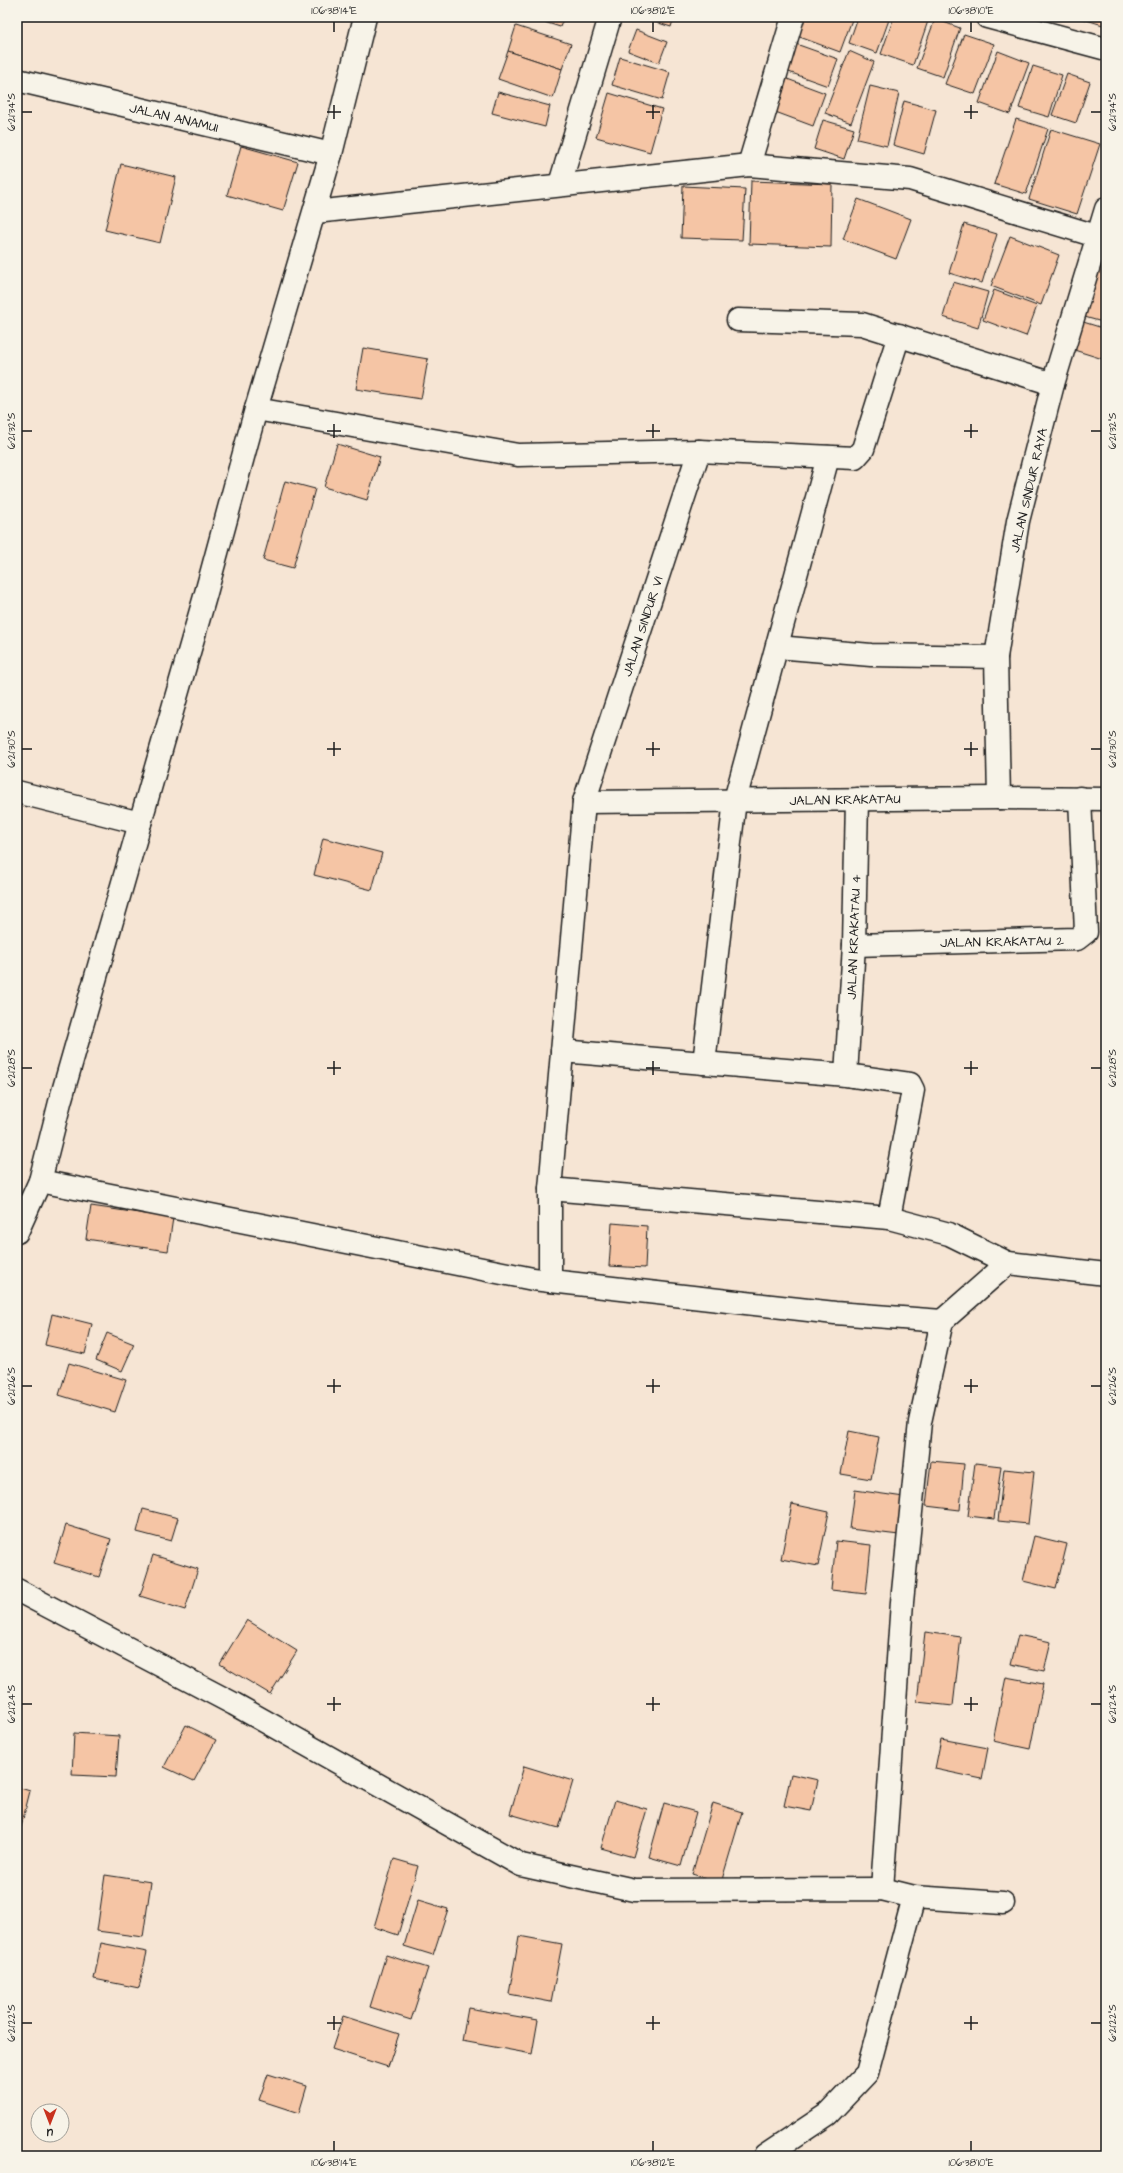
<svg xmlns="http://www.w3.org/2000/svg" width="1123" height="2173" viewBox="0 0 1123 2173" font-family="'Architects Daughter',sans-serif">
	<rect width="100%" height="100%" fill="#f6e5d4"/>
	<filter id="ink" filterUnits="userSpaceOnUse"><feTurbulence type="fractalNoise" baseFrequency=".025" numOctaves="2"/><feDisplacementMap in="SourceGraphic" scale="8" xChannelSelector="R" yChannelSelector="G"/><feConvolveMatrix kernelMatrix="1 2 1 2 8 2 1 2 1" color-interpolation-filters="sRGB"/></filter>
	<g filter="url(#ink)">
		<!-- building -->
		<g fill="#f5c5a5" stroke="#1c1c1c">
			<polygon points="529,17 564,17 560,27"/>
			<polygon points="640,17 674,17 671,27"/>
			<polygon points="805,17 853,17 840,52 797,36"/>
			<polygon points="858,17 890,17 877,53 849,43"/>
			<polygon points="894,17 929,18 913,65 881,54"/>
			<polygon points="1106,17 1106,26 1080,18 1080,17"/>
			<polygon points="935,19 960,28 943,77 917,68"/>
			<polygon points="516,26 571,44 562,69 508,51"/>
			<polygon points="636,30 667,42 659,63 628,51"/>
			<polygon points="964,34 994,44 975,94 945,84"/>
			<polygon points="796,44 838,59 828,86 786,71"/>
			<polygon points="508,51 562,69 553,98 498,79"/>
			<polygon points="849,51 874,62 851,123 825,113"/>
			<polygon points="998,51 1029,63 1010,114 979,103"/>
			<polygon points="620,57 670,72 662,100 612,85"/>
			<polygon points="1033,66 1062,75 1049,117 1019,108"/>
			<polygon points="1067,74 1090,82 1076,123 1052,115"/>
			<polygon points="782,77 825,93 813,126 770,110"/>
			<polygon points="870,86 899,93 887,146 857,139"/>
			<polygon points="498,92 550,106 545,127 492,113"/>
			<polygon points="609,93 662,109 650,152 596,137"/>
			<polygon points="904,101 936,110 924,154 893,145"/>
			<polygon points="1016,119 1048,129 1026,194 994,184"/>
			<polygon points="823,120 854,129 844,159 814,149"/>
			<polygon points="1051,129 1100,144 1077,214 1029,199"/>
			<polygon points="241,146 298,162 283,211 227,195"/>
			<polygon points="121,164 176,177 160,243 105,230"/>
			<polygon points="751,181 832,184 831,247 749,244"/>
			<polygon points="683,186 745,189 742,240 681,238"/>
			<polygon points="858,199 911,219 896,259 843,239"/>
			<polygon points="964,224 997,234 982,283 949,273"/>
			<polygon points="1010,236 1059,255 1041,305 991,286"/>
			<polygon points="1097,261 1106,263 1106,323 1081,316"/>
			<polygon points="953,282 988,292 978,328 943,317"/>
			<polygon points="994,290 1037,306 1026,336 983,320"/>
			<polygon points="1080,321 1106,329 1106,360 1071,349"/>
			<polygon points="363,348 428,359 421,399 356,389"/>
			<polygon points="337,444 380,457 367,500 324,487"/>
			<polygon points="285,481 315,489 293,568 263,560"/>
			<polygon points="323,838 382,853 372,890 314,875"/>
			<polygon points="91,1206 173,1218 168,1251 86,1239"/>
			<polygon points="612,1223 647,1226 645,1268 609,1266"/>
			<polygon points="52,1314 92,1324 85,1354 45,1345"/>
			<polygon points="107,1333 134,1344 122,1371 96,1360"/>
			<polygon points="69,1363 126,1380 115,1412 59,1395"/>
			<polygon points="849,1431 879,1437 871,1479 841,1474"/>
			<polygon points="931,1461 964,1464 960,1510 926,1506"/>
			<polygon points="975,1463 1001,1466 994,1519 968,1516"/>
			<polygon points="1004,1469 1034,1472 1028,1524 998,1521"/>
			<polygon points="855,1490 904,1497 899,1535 850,1529"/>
			<polygon points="792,1504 829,1512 818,1566 781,1559"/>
			<polygon points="143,1509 178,1518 171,1541 137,1532"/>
			<polygon points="66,1525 111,1539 99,1577 54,1563"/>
			<polygon points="1034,1536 1067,1544 1056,1589 1023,1581"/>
			<polygon points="836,1541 871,1545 866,1594 831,1590"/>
			<polygon points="153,1555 198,1569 185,1610 140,1596"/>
			<polygon points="247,1620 297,1651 270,1694 220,1664"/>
			<polygon points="925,1632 961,1637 953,1706 917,1702"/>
			<polygon points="1018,1635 1051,1642 1044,1671 1011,1664"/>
			<polygon points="1006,1677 1043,1684 1030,1749 993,1741"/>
			<polygon points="186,1725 216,1740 194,1781 164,1767"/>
			<polygon points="74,1733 119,1736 116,1777 72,1775"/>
			<polygon points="941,1739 988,1748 982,1779 935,1769"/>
			<polygon points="524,1766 573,1781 559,1828 510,1814"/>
			<polygon points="791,1774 818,1780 811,1811 784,1806"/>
			<polygon points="17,1787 30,1791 21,1827 17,1826"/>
			<polygon points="615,1800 647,1809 633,1857 601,1848"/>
			<polygon points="664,1803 696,1812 681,1866 649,1857"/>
			<polygon points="713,1803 742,1812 721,1883 692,1874"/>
			<polygon points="394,1859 418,1866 398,1935 374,1927"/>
			<polygon points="105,1875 151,1882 143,1937 97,1931"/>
			<polygon points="418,1900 448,1909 433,1955 404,1946"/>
			<polygon points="519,1936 562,1944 551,2002 509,1994"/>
			<polygon points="101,1943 147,1952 139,1988 94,1979"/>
			<polygon points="386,1955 428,1968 411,2020 370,2007"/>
			<polygon points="468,2008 538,2020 532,2054 462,2041"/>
			<polygon points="343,2016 399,2034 388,2067 332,2049"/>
			<polygon points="268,2074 307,2086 299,2113 259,2100"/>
		</g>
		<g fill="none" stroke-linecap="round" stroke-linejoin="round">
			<defs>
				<g id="minor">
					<polyline points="987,17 1106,49"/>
					<polyline points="17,80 331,154"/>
					<polyline points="749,165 793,17"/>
					<polyline points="560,184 610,17"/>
					<polyline points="315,212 749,165 910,179 1106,239"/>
					<polyline points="738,320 862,324 1053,384"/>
					<polyline points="256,409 518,455 699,451 855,458 863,449 899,335"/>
					<polyline points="777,647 871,655 996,657"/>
					<polyline points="17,792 140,823"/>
					<polyline points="999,798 996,657 1018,521 1053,384 1106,209"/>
					<polyline points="584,802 999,798 1106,799"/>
					<polyline points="854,945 1077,939 1086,932 1080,798"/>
					<polyline points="562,1051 846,1075 910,1084 913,1090 889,1218"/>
					<polyline points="704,1063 735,800 828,457"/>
					<polyline points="846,1075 854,945 857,799"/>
					<polyline points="40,1181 533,1279 835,1313 942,1321"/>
					<polyline points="550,1189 889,1218 949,1234 1008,1263"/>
					<polyline points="550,1281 550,1189 584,802 699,451"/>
					<polyline points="17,1590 234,1704 521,1865 634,1890 882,1889 914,1897 1003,1903"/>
					<polyline points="882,1889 902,1602 920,1422 942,1321 1008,1263 1106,1274"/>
					<polyline points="765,2156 828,2114 867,2073 914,1897"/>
				</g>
				<polyline id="major" points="17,1232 40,1181 60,1102 206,593 256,409 331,154 365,17"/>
			</defs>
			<!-- minor casing -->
			<use href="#minor" stroke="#1c1c1c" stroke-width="25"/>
			<!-- major casing -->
			<use href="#major" stroke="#1c1c1c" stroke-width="25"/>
			<!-- minor -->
			<use href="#minor" stroke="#f7f3e8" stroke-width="22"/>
			<!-- major -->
			<use href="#major" stroke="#f7f3e8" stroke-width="22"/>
		</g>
	</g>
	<!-- ticks -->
	<path fill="none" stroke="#1c1c1c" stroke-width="1.5" d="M334,22v10M653,22v10M971,22v10M334,105v14M653,105v14M971,105v14M22,112h10M327,112h14M646,112h14M964,112h14M1091,112h10M334,424v14M653,424v14M971,424v14M22,431h10M327,431h14M646,431h14M964,431h14M1091,431h10M334,742v14M653,742v14M971,742v14M22,749h10M327,749h14M646,749h14M964,749h14M1091,749h10M334,1061v14M653,1061v14M971,1061v14M22,1068h10M327,1068h14M646,1068h14M964,1068h14M1091,1068h10M334,1379v14M653,1379v14M971,1379v14M22,1386h10M327,1386h14M646,1386h14M964,1386h14M1091,1386h10M334,1697v14M653,1697v14M971,1697v14M22,1704h10M327,1704h14M646,1704h14M964,1704h14M1091,1704h10M334,2016v14M653,2016v14M971,2016v14M22,2023h10M327,2023h14M646,2023h14M964,2023h14M1091,2023h10M334,2141v10M653,2141v10M971,2141v10"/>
	<g text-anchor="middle" stroke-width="3.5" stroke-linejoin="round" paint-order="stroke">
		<!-- street labels -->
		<g font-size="13" fill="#1c1c1c" stroke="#f7f3e8">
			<text transform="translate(174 117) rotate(13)" y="5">JALAN ANAMUI</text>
			<text transform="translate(1028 490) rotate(-77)" y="5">JALAN SINDUR RAYA</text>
			<text transform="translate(642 626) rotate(-72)" y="5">JALAN SINDUR VI</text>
			<text transform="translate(845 799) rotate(-1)" y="5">JALAN KRAKATAU</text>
			<text transform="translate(853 937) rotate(-88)" y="5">JALAN KRAKATAU 4</text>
			<text transform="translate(1002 941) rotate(-1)" y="5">JALAN KRAKATAU 2</text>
		</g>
	</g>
	<!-- margin -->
	<rect width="1123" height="2173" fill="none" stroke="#f7f3e8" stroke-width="44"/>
	<!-- north arrow -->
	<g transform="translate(50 2123) rotate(180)"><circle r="19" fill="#f7f3e8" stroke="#9f9d96"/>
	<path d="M0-3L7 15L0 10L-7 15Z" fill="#c8321e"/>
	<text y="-6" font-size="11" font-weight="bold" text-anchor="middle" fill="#1c1c1c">U</text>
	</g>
	<rect x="22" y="22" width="1079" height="2129" fill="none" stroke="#1c1c1c" stroke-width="1.5"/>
	<g font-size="10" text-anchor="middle" fill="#1c1c1c">
		<text x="334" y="14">106°38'14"E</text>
		<text x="653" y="14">106°38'12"E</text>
		<text x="971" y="14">106°38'10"E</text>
		<text transform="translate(1112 112) rotate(-90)" y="4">6°21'34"S</text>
		<text transform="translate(11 112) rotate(-90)" y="4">6°21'34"S</text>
		<text transform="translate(1112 431) rotate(-90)" y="4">6°21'32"S</text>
		<text transform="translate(11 431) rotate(-90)" y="4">6°21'32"S</text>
		<text transform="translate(1112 749) rotate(-90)" y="4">6°21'30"S</text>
		<text transform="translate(11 749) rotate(-90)" y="4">6°21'30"S</text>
		<text transform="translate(11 1068) rotate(-90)" y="4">6°21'28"S</text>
		<text transform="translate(1112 1068) rotate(-90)" y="4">6°21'28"S</text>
		<text transform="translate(1112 1386) rotate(-90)" y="4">6°21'26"S</text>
		<text transform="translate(11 1386) rotate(-90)" y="4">6°21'26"S</text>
		<text transform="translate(11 1704) rotate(-90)" y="4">6°21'24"S</text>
		<text transform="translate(1112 1704) rotate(-90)" y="4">6°21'24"S</text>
		<text transform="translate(1112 2023) rotate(-90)" y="4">6°21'22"S</text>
		<text transform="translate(11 2023) rotate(-90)" y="4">6°21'22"S</text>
		<text x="334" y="2166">106°38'14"E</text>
		<text x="653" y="2166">106°38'12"E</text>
		<text x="971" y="2166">106°38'10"E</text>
	</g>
</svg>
